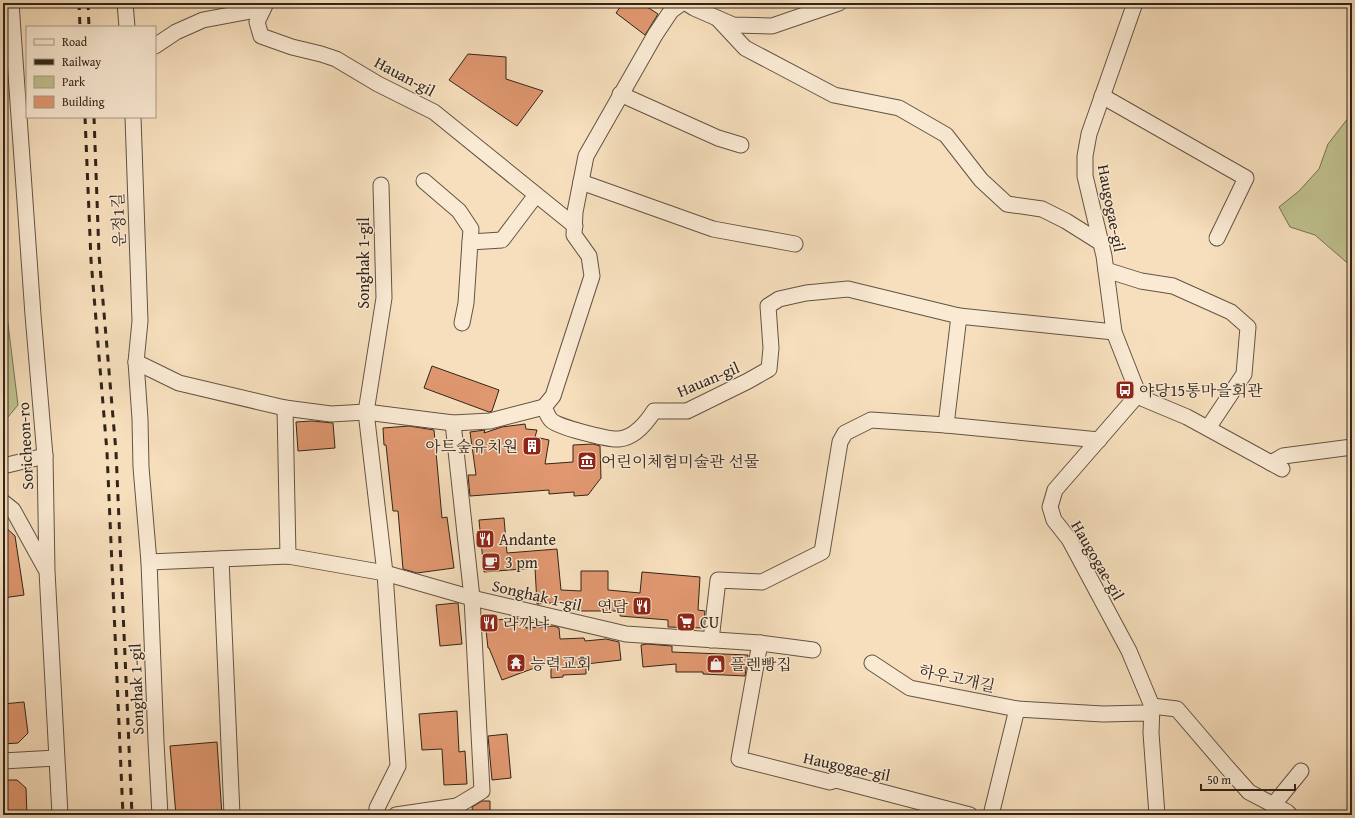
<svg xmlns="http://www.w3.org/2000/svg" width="1355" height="818" viewBox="0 0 1355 818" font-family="'Gentium Book Plus','Noto Serif KR',serif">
	<rect width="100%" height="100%" fill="#f7dfbd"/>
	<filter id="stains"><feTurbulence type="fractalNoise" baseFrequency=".005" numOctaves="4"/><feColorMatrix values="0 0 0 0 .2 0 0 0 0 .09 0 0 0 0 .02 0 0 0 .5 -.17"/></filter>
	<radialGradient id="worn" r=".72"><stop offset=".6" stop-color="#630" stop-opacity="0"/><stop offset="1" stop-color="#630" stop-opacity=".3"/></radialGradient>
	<!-- green -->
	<g fill="#bfc18f" stroke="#787354">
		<polygon points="1352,113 1352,267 1315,235 1290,227 1279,207 1299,191 1319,169 1328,144"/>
		<polygon points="3,283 18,405 3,423"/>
	</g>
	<!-- building -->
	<g fill="#e19870" stroke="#31251a">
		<polygon points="623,3 641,3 658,14 645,35 616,13"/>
		<polygon points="468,54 506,57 506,79 543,91 517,126 449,80"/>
		<polygon points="432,366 499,390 492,411 489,412 424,388"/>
		<polygon points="312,421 333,423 335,448 298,451 296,422"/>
		<polygon points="525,424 526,429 537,430 535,437 549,440 545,464 573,462 573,445 593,444 600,446 601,478 588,495 574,496 574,492 549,494 549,490 470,496 468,475 476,475 470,432 485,430 484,433 502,427"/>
		<polygon points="409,426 434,430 442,518 447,517 454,568 417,573 403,569 398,511 393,511 386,445 384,445 383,428"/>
		<polygon points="504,518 507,553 557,549 561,590 581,591 581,571 608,571 608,590 640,593 642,572 700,577 698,610 705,611 703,628 668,627 668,620 620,616 620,611 575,611 575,601 537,604 535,568 484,572 479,520"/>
		<polygon points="3,525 15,536 24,595 3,598"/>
		<polygon points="456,603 458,603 462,644 440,646 436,605"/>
		<polygon points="516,618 525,620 526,628 554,626 559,628 560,639 584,638 585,641 606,639 619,642 621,660 586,664 586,674 563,675 563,677 551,678 551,666 548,666 548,663 502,680 489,648 488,648 485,621"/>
		<polygon points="647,644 672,646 672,652 748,655 745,676 703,674 703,672 676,672 676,664 643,667 641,645"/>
		<polygon points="24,702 28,733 18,743 3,744 3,704"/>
		<polygon points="457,711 459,752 465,751 467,784 444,785 442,749 422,750 419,714"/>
		<polygon points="507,734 511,778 492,780 488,736"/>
		<polygon points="217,742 222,815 176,815 170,746"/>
		<polygon points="3,780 17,780 26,788 27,815 3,815"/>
		<polygon points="482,801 490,801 490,815 473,815 472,807"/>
	</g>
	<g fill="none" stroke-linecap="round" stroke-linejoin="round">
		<defs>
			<g id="minor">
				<polyline points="11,3 33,315 45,456 47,571 60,815"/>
				<polyline points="125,3 127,27"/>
				<polyline points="266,3 257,22 261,36 292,47 321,54 336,59 378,84 434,112 575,226"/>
				<path d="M682,3l-11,8 -16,24 -69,121 -11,56 -1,23 15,21 3,20 -39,120 -9,11c2,4 4,10 7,13 6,7 58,20 68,19 15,-1 28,-17 35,-28h33l61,-30 21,-12 2,-21 -3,-42 11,-7 27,-6 42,-4 111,27"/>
				<polyline points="686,3 694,8 733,25 772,26 839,3"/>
				<polyline points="1135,3 1089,134 1085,156 1085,176 1104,256 1114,332 1136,388 1135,398 1055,490 1050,507 1054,520 1069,539 1129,651 1152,706 1151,733 1157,815"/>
				<polyline points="717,18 745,48 834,95 899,108 946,135 981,180 1007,204 1042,209 1066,221 1101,243"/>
				<polyline points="155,46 176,32 203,20 251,11 261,12"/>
				<polyline points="620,94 718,138 741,145"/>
				<polyline points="1102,96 1246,178 1217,238"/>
				<polyline points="133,117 140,321 136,362 140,419 141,467 149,562 156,742 160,815"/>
				<polyline points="424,181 459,211 471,229 470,242"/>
				<polyline points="581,182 713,229 795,244"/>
				<polyline points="1106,270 1141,281 1173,286 1231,312 1248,327 1244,374 1208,428"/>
				<polyline points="462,323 466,303 470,242 502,240 536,195"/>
				<polyline points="136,362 179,383 285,408 331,414 366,412 453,423 490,421 544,407"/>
				<polyline points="1135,392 1144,399 1187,417 1282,469"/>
				<polyline points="285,408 288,556"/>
				<polyline points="453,423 472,598 482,791 457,806 457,815"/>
				<polyline points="946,425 959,316 1114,332"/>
				<polyline points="1271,463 1283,456 1352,447"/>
				<polyline points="3,466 45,456"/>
				<polyline points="3,502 13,510 45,568"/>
				<polyline points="221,559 232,815"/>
				<polyline points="149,562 288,556 385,573 472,598 626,634 760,643"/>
				<polyline points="711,640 718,580 762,582 822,552 840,442 845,433 871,420 946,425 1099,440"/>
				<polyline points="813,650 760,643 739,759 830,782 836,780 970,815"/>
				<polyline points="872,663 910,688 1017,709"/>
				<polyline points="1152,706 1177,709 1225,765 1249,792 1287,812 1290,815"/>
				<polyline points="3,761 56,758"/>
				<polyline points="1274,804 1301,771"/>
				<polyline points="378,815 377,808 398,766 385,573 366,412 384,298 381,185"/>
				<polyline points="396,815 457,806"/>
				<polyline points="991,815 1017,709 1103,714 1145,713 1151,714"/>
			</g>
		</defs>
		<!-- minor casing -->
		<use href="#minor" stroke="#625443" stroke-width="17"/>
		<!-- minor -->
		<use href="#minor" stroke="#faead4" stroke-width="15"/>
		<!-- rail -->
		<g stroke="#31251a" stroke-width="3" stroke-dasharray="7 7" stroke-linecap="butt">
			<polyline points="79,3 80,27"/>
			<polyline points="88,3 89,27"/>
			<polyline points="85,117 91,260 107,452 123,815"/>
			<polyline points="94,117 99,255 116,452 132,815"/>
		</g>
	</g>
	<!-- icons -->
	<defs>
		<symbol id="bus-square" viewBox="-11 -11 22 22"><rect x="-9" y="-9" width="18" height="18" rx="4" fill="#8f2418" stroke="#faead4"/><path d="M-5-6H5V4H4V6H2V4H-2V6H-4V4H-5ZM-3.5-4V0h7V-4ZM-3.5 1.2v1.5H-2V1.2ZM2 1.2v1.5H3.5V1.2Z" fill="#fff"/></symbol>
		<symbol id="building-square" viewBox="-11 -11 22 22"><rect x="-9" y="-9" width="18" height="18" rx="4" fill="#8f2418" stroke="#faead4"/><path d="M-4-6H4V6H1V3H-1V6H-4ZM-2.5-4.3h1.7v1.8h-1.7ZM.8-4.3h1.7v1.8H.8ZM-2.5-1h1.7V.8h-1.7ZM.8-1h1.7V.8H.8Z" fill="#fff"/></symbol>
		<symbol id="museum-square" viewBox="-11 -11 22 22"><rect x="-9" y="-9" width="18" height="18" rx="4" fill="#8f2418" stroke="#faead4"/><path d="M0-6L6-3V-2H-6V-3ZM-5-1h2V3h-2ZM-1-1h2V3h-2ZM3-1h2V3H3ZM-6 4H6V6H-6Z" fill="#fff"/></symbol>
		<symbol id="restaurant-square" viewBox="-11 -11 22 22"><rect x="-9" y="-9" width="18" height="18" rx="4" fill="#8f2418" stroke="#faead4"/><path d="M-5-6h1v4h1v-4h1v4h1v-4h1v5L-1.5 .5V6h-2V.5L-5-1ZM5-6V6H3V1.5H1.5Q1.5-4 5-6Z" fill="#fff"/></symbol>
		<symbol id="cafe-square" viewBox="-11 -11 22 22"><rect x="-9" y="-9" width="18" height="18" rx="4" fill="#8f2418" stroke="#faead4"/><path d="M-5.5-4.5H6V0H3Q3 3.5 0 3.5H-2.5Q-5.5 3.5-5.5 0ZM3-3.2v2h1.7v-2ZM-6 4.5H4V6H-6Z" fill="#fff"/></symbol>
		<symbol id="supermarket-square" viewBox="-11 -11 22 22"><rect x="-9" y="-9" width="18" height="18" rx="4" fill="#8f2418" stroke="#faead4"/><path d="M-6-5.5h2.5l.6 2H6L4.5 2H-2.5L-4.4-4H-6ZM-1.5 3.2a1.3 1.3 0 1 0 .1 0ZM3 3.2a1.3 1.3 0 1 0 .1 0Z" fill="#fff"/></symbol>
		<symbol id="temple-square" viewBox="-11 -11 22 22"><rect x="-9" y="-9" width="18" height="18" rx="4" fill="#8f2418" stroke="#faead4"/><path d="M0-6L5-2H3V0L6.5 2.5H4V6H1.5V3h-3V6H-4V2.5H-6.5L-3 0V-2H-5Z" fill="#fff"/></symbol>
		<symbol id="shop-square" viewBox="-11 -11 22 22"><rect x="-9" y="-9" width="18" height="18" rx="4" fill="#8f2418" stroke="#faead4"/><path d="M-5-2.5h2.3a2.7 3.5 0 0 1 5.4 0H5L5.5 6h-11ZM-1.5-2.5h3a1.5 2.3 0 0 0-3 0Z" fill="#fff"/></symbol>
	</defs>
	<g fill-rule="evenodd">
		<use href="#bus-square" x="1114" y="379" width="22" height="22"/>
		<use href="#building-square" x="521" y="435" width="22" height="22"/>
		<use href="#museum-square" x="576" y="450" width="22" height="22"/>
		<use href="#restaurant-square" x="474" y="528" width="22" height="22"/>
		<use href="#cafe-square" x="480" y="551" width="22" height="22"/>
		<use href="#restaurant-square" x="631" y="595" width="22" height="22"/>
		<use href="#supermarket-square" x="675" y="611" width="22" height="22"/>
		<use href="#restaurant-square" x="478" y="612" width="22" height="22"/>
		<use href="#temple-square" x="505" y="652" width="22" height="22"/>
		<use href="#shop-square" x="705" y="653" width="22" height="22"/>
	</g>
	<g text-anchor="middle" stroke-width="3" stroke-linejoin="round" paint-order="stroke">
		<!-- street labels -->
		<g font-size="16" fill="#31251a" stroke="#faead4">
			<text transform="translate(405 76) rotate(28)" y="6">Hauan-gil</text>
			<text transform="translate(1112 208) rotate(79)" y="6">Haugogae-gil</text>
			<text transform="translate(118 220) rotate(-92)" y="6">운정1길</text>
			<text transform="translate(363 263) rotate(-90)" y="6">Songhak 1-gil</text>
			<text transform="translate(708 379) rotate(-23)" y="6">Hauan-gil</text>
			<text transform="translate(25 446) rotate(-93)" y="6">Soricheon-ro</text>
			<text transform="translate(1098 560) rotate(60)" y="6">Haugogae-gil</text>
			<text transform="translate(537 595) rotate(13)" y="6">Songhak 1-gil</text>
			<text transform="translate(957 678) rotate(12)" y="6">하우고개길</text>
			<text transform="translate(136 689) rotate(-92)" y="6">Songhak 1-gil</text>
			<text transform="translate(847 766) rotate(12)" y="6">Haugogae-gil</text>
		</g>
		<!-- poi labels -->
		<g font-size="16" fill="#31251a" stroke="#faead4" text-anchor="start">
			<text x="1139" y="396">야당15통마을회관</text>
			<text x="518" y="452" text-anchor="end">아트숲유치원</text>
			<text x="601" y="467">어린이체험미술관 선물</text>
			<text x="499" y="545">Andante</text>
			<text x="505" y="568">3 pm</text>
			<text x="628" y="612" text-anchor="end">연담</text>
			<text x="700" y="628">CU</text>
			<text x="503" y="629">라까냐</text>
			<text x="530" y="669">능력교회</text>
			<text x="730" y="670">플렌빵집</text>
		</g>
	</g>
	<!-- margin -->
	<rect width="1355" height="818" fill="none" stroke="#f7dfbd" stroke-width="16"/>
	<rect x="4" y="4" width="1347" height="810" fill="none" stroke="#31251a" stroke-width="2"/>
	<rect x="8" y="8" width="1339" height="802" fill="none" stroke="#31251a"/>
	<!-- legend -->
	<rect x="26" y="26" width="130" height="92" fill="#faead4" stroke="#aa9b8a"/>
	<rect x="34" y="39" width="20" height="6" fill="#faead4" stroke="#aa9b8a"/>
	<text x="62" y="46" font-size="12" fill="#31251a">Road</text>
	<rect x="34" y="59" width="20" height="6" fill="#31251a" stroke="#aa9b8a"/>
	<text x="62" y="66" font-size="12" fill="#31251a">Railway</text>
	<rect x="34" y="76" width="20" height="12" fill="#bfc18f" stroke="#aa9b8a"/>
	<text x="62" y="86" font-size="12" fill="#31251a">Park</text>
	<rect x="34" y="96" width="20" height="12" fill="#e19870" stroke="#aa9b8a"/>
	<text x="62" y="106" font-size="12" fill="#31251a">Building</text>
	<!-- scale -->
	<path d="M1201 784v6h94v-6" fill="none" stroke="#31251a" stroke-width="2"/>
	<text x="1207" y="784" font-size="12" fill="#31251a" stroke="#faead4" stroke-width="3" paint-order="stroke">50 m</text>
	<rect width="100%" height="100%" filter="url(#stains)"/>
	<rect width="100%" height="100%" fill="url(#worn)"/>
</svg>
